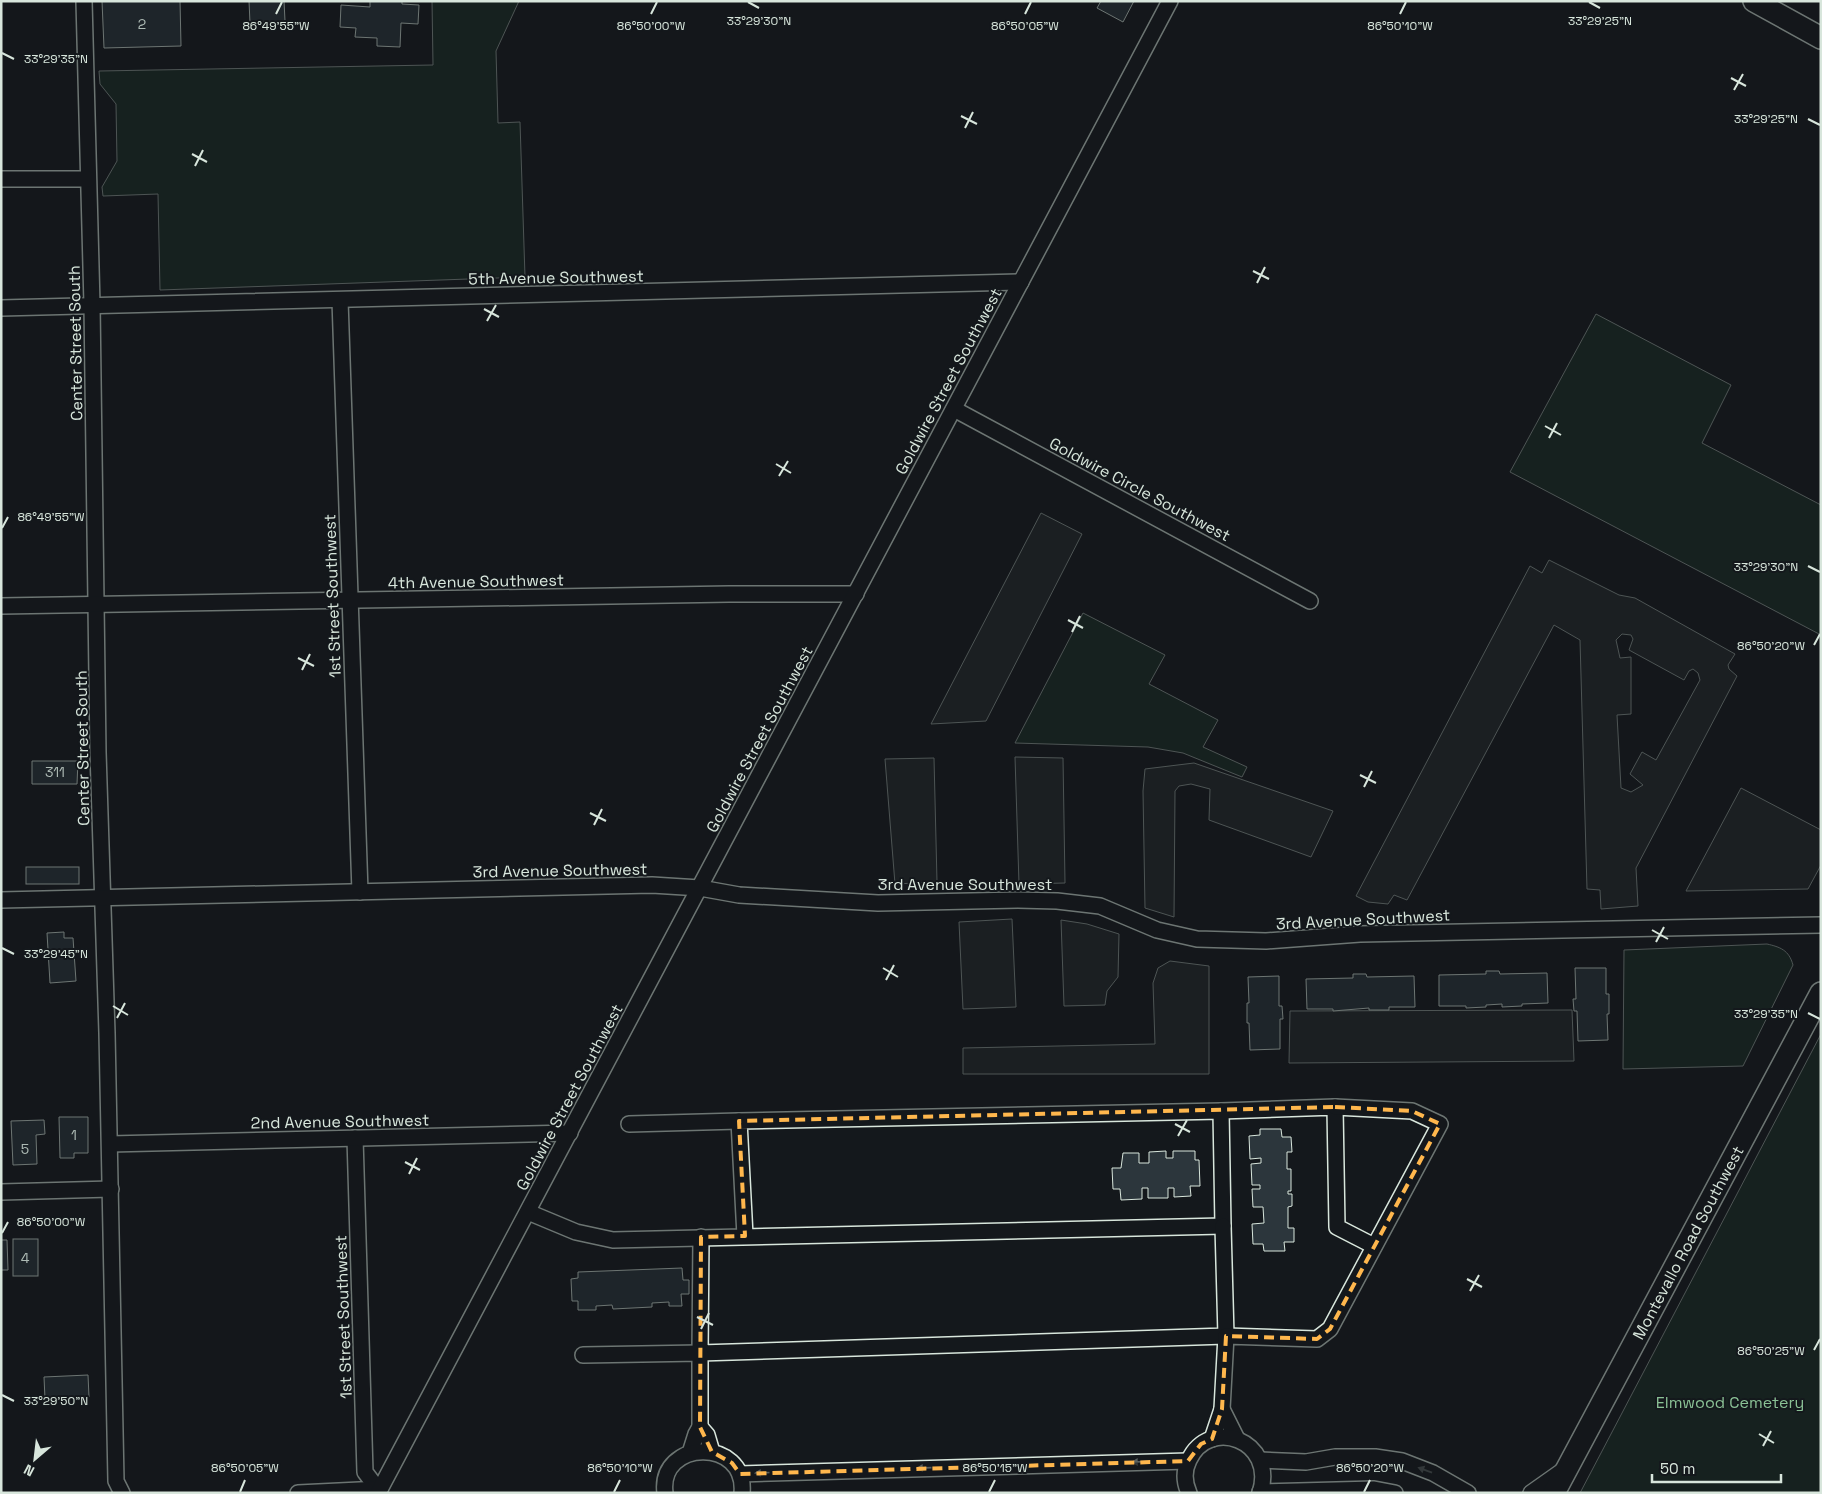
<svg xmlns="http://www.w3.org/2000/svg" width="1822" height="1494" viewBox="0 0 1822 1494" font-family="'Space Grotesk',sans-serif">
	<rect width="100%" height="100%" fill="#14181c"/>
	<!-- green -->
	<g fill="#1a2d24" stroke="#939e99">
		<polygon points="432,1 519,1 496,51 498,123 520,122 525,277 160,290 158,194 103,196 102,187 117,161 116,104 100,84 99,71 433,65"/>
		<polygon points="1596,314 1731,385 1702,443 1821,505 1821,635 1510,472"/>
		<polygon points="1083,613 1165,655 1149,684 1218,720 1203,747 1247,767 1242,777 1183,753 1148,747 1015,743"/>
		<path d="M1767,944c13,3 22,6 26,21l-50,101 -120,3 1,-119z"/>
		<polygon points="1821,1034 1821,1493 1580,1493"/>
	</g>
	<!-- parking -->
	<g fill="#24282b" stroke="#939e99" fill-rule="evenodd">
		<polygon points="1041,513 1082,534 986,721 931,724"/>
		<path d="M1549,560l70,35 16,3 100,56 -7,11 1,4 8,7 -101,192 2,38 -37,3 -1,-19 -13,-1 -7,-249 -26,-15 -147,275 -13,-5 -6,9 -20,-2 -12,-6 174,-330 12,7zM1622,634l9,1 2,4 -4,11 55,30 5,-9 4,-2 5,4 2,7 -44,80 -14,-8 -12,22 13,11 -12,7 -10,-4 -4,-73 14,-1v-57l-11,1 -4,-18z"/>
		<polygon points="1015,757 1063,758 1065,883 1019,884"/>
		<polygon points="934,758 937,882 895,884 885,759"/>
		<polygon points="1194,763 1333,811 1311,857 1209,820 1210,789 1191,784 1179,786 1175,791 1174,917 1145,908 1143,791 1145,769"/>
		<polygon points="1741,788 1821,830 1821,865 1808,889 1686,891"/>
		<polygon points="1012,919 1016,1007 963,1009 959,922"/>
		<polygon points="1061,920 1087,924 1119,934 1118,977 1107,991 1105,1005 1064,1006"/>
		<polygon points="1170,961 1209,966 1209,1074 963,1074 963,1048 1155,1044 1153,983 1158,968"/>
		<polygon points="1572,1010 1574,1061 1289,1063 1290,1011"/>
	</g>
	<!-- building -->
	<g fill="#2c363c" stroke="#d8e6dc">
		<polygon points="102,1 180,1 181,46 104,48"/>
		<polygon points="249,1 284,1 285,21 250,23"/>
		<polygon points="370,1 402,1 402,4 419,5 418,24 401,23 400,47 377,46 377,38 355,37 356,28 340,27 341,5 370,7"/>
		<polygon points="1101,1 1134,1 1123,22 1097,8"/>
		<polygon points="32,761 78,761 77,784 32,784"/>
		<rect x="26" y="867" width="53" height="17"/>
		<polygon points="64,932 64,938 73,938 76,981 50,983 47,933"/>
		<polygon points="1575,968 1606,968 1606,994 1609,994 1609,1014 1607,1014 1608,1040 1578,1041 1577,1011 1574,1011 1573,999 1576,999"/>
		<polygon points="1486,971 1499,971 1500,974 1547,973 1548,1003 1522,1004 1522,1006 1502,1007 1502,1004 1486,1005 1486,1007 1466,1008 1466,1006 1439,1006 1439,975 1486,974"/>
		<polygon points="1353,974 1366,974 1367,977 1414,976 1415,1007 1389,1007 1389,1010 1369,1010 1369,1008 1333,1011 1333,1009 1307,1009 1306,979 1353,978"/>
		<polygon points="1279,976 1279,1006 1282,1006 1283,1019 1280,1019 1280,1049 1250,1050 1249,1023 1247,1023 1247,1003 1249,1003 1248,977"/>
		<polygon points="59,1117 88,1117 88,1153 74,1153 74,1158 60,1158"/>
		<polygon points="44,1120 45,1134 36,1135 37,1164 13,1165 11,1121"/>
		<polygon points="1260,1129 1281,1129 1282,1137 1291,1137 1292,1152 1287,1152 1287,1169 1291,1169 1291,1191 1288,1191 1288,1194 1292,1194 1292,1206 1288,1207 1288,1228 1294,1228 1294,1242 1284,1242 1285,1251 1264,1251 1263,1244 1253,1244 1252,1224 1264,1223 1263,1207 1253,1207 1252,1189 1260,1189 1260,1185 1252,1185 1251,1164 1261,1163 1261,1158 1250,1159 1249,1136 1260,1135"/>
		<polygon points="1166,1151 1166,1158 1173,1158 1173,1151 1195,1151 1195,1160 1199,1160 1200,1186 1190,1186 1191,1196 1174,1197 1174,1188 1168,1188 1168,1198 1148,1198 1148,1188 1142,1188 1142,1199 1121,1200 1120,1189 1113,1189 1112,1168 1121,1168 1123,1153 1139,1153 1139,1163 1149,1163 1149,1152"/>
		<rect x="13" y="1239" width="25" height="37"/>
		<polygon points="1,1240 7,1240 8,1270 1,1270"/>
		<polygon points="682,1268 683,1280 689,1280 689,1294 681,1294 682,1306 669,1306 669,1302 652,1303 652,1307 613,1309 612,1305 596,1306 596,1310 578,1310 578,1301 572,1301 571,1279 578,1278 578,1272"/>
		<polygon points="88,1375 89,1397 45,1399 44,1377"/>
	</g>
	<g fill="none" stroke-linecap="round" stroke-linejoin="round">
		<defs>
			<g id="minor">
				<polyline points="84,1 92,305 98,752 107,1033 116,1481 122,1493"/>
				<polyline points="1,179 88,179"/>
				<polyline points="340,300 360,892"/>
				<polyline points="1,308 1021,282"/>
				<polyline points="954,409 1310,601"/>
				<polyline points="1,606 729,594 856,594"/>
				<polyline points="1,900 652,885 700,888 739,895 878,903 1018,900 1057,901 1100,906 1157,930 1197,939 1266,941 1360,934 1821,925"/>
				<polyline points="1221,1111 1335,1107 1337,1227 1374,1246"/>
				<polyline points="629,1124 739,1121"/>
				<polyline points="355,1138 365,1472 374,1484 380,1489"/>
				<polyline points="110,1144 570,1133"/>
				<polyline points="1,1192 111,1189"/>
				<polyline points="528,1212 576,1232 613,1240 1223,1226 1221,1111 739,1121 745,1236"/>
				<polyline points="701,1237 700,1353 1226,1336 1223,1226"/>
				<polyline points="583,1355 700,1353 700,1427"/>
				<polyline points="1222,1409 1226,1336 1317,1339 1330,1329 1440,1124 1412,1111 1335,1107"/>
				<polyline points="1212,1439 1222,1409 1237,1439"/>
				<polyline points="690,1453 696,1434 700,1427 707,1435 712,1452"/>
				<polyline points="1260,1460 1306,1462 1335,1457 1375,1457 1402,1461 1433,1473 1468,1493"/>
				<polyline points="740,1474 1188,1461"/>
				<polyline points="1260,1492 1374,1489 1395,1493"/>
				<polyline points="298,1493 380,1489"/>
				<polyline points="378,1493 1170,1"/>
				<path d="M665,1493c-7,-54 82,-56 77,0"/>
				<path d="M1189,1493c-5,-11 -5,-23 0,-33 20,-44 88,-20 71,33"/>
				<polyline points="1531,1493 1565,1469"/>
			</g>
			<g id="secondary">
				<polyline points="1754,1 1821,38"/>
				<path id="s1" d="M1554,1493l267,-500"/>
			</g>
		</defs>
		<!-- minor casing -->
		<use href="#minor" stroke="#d8e6dc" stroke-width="18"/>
		<!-- secondary casing -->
		<use href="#secondary" stroke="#d8e6dc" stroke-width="24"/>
		<!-- minor -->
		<use href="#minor" stroke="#14181c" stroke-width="15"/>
		<!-- secondary -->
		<use href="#secondary" stroke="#14181c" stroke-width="21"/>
	</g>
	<!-- one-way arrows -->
	<defs><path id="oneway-solid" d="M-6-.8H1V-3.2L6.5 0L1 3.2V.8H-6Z" transform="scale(1.25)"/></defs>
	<g fill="#59605f">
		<use href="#oneway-solid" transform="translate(1139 1462) rotate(178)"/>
		<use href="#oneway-solid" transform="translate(924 1468) rotate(178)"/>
		<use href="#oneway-solid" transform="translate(1425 1470) rotate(-160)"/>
		<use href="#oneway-solid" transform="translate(762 1473) rotate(178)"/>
	</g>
	<!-- marked area -->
	<path d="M0 0H1822V1494H0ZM1335,1107l77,4 28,13 -110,205 -13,10 -91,-3 -4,73 -10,30 -11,5 -13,17 -448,13 -8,-11 -20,-11 -12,-25 1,-190 44,-1 -6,-115z" fill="#14181c" fill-opacity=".55" fill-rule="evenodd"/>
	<path fill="none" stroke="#ffb74d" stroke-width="4" stroke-dasharray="10 6" stroke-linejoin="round" d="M1335,1107l77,4 28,13 -110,205 -13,10 -91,-3 -4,73 -10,30 -11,5 -13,17 -448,13 -8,-11 -20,-11 -12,-25 1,-190 44,-1 -6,-115z"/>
	<!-- ticks -->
	<path fill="none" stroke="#d8e6dc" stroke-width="2" d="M748,2l11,6M1589,2l11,6M276,14l6,-12M651,14l6,-12M1025,14l6,-12M1400,14l6,-12M2,53l12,6M1731,78l15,8M1734,90l9,-16M961,116l16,8M1808,119l12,6M965,128l8,-16M192,154l15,8M195,166l8,-16M1253,271l16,8M1257,283l8,-16M484,309l15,8M487,321l9,-16M1545,426l16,9M1549,438l8,-15M776,464l15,9M779,476l9,-15M2,528l6,-11M1808,566l12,6M1068,620l15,8M1072,632l8,-16M1814,645l6,-11M298,658l16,8M302,670l8,-16M1360,775l16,8M1364,787l8,-16M590,813l16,8M594,825l8,-16M1652,930l16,9M1656,942l8,-15M2,948l12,6M883,968l15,9M886,980l8,-15M113,1006l15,9M1808,1013l12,6M117,1018l8,-15M1175,1124l15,8M1178,1136l9,-16M405,1162l15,8M409,1174l8,-16M2,1233l6,-11M1467,1279l15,8M1470,1291l9,-16M697,1317l16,8M701,1329l8,-16M1814,1350l6,-11M2,1395l12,6M1759,1434l15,9M1763,1446l8,-15M240,1492l5,-12M614,1492l6,-12M989,1492l6,-12M1364,1492l6,-12"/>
	<g text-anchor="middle" stroke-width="4" stroke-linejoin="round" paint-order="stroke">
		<!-- number labels -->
		<g font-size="14" fill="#adbab4">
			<text x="142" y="29">2</text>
			<text x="55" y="777">311</text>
			<text x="74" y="1140">1</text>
			<text x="25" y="1154">5</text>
			<text x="25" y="1263">4</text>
		</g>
		<!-- street labels -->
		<g font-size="16" fill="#d8e6dc" stroke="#14181c">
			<text transform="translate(556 277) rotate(-1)" y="6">5th Avenue Southwest</text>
			<text transform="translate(75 343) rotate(-91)" y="6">Center Street South</text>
			<text transform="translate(948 381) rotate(-62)" y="6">Goldwire Street Southwest</text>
			<text transform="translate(1140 489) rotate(28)" y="6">Goldwire Circle Southwest</text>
			<text transform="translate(476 581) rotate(-1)" y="6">4th Avenue Southwest</text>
			<text transform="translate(332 596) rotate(-92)" y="6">1st Street Southwest</text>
			<text transform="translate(759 739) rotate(-62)" y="6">Goldwire Street Southwest</text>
			<text transform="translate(82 748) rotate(-91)" y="6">Center Street South</text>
			<text transform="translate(560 870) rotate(-1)" y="6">3rd Avenue Southwest</text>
			<text x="965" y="890">3rd Avenue Southwest</text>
			<text transform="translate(1363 919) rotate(-3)" y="6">3rd Avenue Southwest</text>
			<text transform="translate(569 1097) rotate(-62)" y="6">Goldwire Street Southwest</text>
			<text transform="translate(340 1121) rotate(-1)" y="6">2nd Avenue Southwest</text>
			<text dy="6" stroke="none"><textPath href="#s1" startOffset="284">Montevallo Road Southwest</textPath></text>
			<text transform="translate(343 1317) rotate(-92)" y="6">1st Street Southwest</text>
		</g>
		<!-- park labels -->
		<g font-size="16" fill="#8ac095" stroke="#14181c">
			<text x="1730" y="1408">Elmwood Cemetery</text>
		</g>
	</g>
	<g font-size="12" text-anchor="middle" fill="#d8e6dc" stroke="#14181c" stroke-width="4" stroke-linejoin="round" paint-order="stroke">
		<text x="759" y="25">33°29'30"N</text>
		<text x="1600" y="25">33°29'25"N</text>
		<text x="276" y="30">86°49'55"W</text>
		<text x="651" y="30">86°50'00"W</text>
		<text x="1025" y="30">86°50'05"W</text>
		<text x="1400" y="30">86°50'10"W</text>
		<text x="56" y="63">33°29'35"N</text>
		<text x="1766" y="123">33°29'25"N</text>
		<text x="51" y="521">86°49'55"W</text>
		<text x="1766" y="571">33°29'30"N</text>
		<text x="1771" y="650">86°50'20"W</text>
		<text x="56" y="958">33°29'45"N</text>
		<text x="1766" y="1018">33°29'35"N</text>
		<text x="51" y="1226">86°50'00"W</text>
		<text x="1771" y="1355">86°50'25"W</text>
		<text x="56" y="1405">33°29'50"N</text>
		<text x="245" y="1472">86°50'05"W</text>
		<text x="620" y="1472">86°50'10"W</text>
		<text x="995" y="1472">86°50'15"W</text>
		<text x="1370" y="1472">86°50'20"W</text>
	</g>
	<!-- border -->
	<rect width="1822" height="1494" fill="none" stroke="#d8e6dc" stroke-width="5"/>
	<!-- north arrow -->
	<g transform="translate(35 1459) rotate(208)" stroke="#14181c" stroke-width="4" paint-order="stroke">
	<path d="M0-4L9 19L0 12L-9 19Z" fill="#d8e6dc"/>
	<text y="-8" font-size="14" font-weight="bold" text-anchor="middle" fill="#d8e6dc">N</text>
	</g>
	<!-- scale -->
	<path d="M1652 1474v8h129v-8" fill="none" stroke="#d8e6dc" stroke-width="2.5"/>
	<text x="1660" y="1474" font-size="15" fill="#d8e6dc" stroke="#14181c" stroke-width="4" paint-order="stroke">50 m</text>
</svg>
